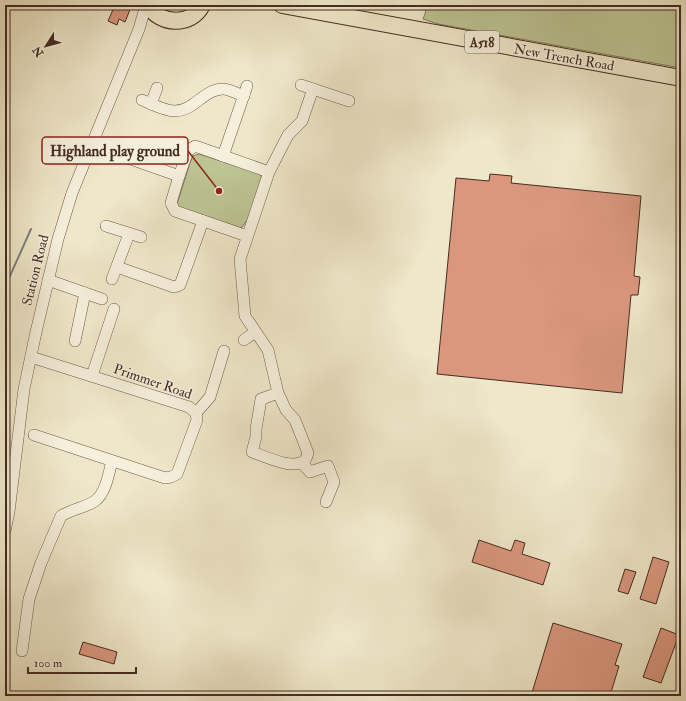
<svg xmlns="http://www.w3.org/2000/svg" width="686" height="701" viewBox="0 0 686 701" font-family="'IM FELL Double Pica',serif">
	<rect width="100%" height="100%" fill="#efe7c9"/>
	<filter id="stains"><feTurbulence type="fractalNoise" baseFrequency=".005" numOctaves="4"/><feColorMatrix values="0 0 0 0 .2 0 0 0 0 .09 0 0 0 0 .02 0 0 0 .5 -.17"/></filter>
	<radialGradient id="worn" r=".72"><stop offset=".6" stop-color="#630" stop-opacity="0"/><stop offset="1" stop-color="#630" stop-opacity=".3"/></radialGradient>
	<!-- green -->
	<g fill="#bdc494" stroke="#80785c">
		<polygon points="417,5 681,5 681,68 438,24 423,19 426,11"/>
		<path d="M199,154l60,19 3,5c-5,17 -9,38 -21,50l-60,-20 -4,-4 13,-41 3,-7z"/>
	</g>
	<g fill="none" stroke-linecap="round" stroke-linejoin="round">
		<!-- stream -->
		<polyline stroke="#7a8381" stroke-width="2" points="5,287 31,229"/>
	</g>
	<!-- building -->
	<g fill="#da977e" stroke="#442c23">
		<polygon points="115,5 127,5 131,7 125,22 119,19 117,25 108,21"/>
		<polygon points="490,174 512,176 511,183 641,196 634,276 640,277 638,295 631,295 622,393 437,374 456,178 489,181"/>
		<polygon points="479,540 511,551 515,540 525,543 522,554 550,563 543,585 472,562"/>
		<polygon points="653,557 669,562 656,604 640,599"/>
		<polygon points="625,569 636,572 628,594 618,591"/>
		<polygon points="553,623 622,644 615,665 619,666 610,696 531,696"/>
		<polygon points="661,628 679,635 661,683 643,677"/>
		<polygon points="83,642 117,652 114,664 79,654"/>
	</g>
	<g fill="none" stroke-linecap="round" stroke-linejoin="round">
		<defs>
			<g id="minor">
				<polyline points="301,85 349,101"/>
				<path d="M142,100c10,4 22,11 33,11 19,0 29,-22 48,-22 6,0 15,5 21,7"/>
				<polyline points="151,104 157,88"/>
				<polyline points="91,145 179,176 188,151 195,146 269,172"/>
				<polyline points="223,156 247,86"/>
				<polyline points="179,176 171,203 175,211 247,236"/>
				<polyline points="106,226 141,237"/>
				<polyline points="117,267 174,287 180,285 203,221"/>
				<polyline points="112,279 129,234"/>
				<polyline points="48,280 102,299"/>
				<polyline points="244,340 255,332"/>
				<polyline points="75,341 85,293"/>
				<polyline points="31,357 189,407 196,413 197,420 177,474 171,477 165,478 34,435"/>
				<polyline points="92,376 114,309"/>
				<path d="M278,393l-17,6 -5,30v8l-4,15c12,4 40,18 52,9 2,-1 3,-5 4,-8l-13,-33 -9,-10 -8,-17 -10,-43 -23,-34 -5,-57 29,-87 19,-37 14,-14 11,-32"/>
				<polyline points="196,413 210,397 224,351"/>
				<polyline points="302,463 310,472 328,466 334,482 326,502"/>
				<polyline points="5,531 9,512 24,389 36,332 58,239 72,193 139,29 146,5"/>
				<path d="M22,651l7,-52 12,-36 20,-47c11,-7 26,-9 34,-15 11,-8 14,-29 17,-40"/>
			</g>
			<g id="highway">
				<path d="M148,5c12,20 43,22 54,0"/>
				<polyline points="282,5 681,78"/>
			</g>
		</defs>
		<!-- minor casing -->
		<use href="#minor" stroke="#6f5b4c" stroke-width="12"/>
		<!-- highway casing -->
		<use href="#highway" stroke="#442c23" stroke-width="18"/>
		<!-- minor -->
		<use href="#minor" stroke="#f5efdc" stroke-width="11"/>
		<!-- highway -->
		<use href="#highway" stroke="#efe7c9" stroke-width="16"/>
	</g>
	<g text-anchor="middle" stroke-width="3" stroke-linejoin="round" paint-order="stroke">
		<!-- shield labels -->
		<rect fill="#f5efdc" stroke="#79665a" stroke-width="1" x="465" y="31" width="34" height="22" rx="3"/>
		<g font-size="13" font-weight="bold" fill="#442c23">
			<text x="482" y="47">A518</text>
		</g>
		<!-- street labels -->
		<g font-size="14" fill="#442c23" stroke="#f5efdc">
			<text transform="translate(564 57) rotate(10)" y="5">New Trench Road</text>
			<text transform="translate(35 270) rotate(-76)" y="5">Station Road</text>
			<text transform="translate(153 381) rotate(19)" y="5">Primmer Road</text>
		</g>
	</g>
	<!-- callouts -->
	<path fill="none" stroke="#8f2418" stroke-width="1.5" d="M219 191L188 151"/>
	<circle fill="#8f2418" stroke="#f5efdc" stroke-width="1.5" cx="219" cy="191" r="4"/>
	<rect fill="#f5efdc" stroke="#8f2418" stroke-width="1.5" x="42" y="137" width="146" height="27" rx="4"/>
	<g font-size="15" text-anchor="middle" font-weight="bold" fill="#442c23">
		<text x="115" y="156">Highland play ground</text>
	</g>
	<!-- margin -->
	<rect width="686" height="701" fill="none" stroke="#efe7c9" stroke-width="20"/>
	<rect x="6" y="6" width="674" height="689" fill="none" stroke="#442c23" stroke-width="2"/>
	<rect x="10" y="10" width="666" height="681" fill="none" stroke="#442c23"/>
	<!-- north arrow -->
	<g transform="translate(46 46) rotate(234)" stroke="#f5efdc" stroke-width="3" paint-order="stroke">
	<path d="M0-3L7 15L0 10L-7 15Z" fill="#442c23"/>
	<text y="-6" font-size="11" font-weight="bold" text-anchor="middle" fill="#442c23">N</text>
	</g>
	<!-- scale -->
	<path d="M28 667v6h108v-6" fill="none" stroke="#442c23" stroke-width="2"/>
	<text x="34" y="667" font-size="12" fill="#442c23" stroke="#f5efdc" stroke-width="3" paint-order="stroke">100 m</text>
	<rect width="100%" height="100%" filter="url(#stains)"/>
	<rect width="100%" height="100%" fill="url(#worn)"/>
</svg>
